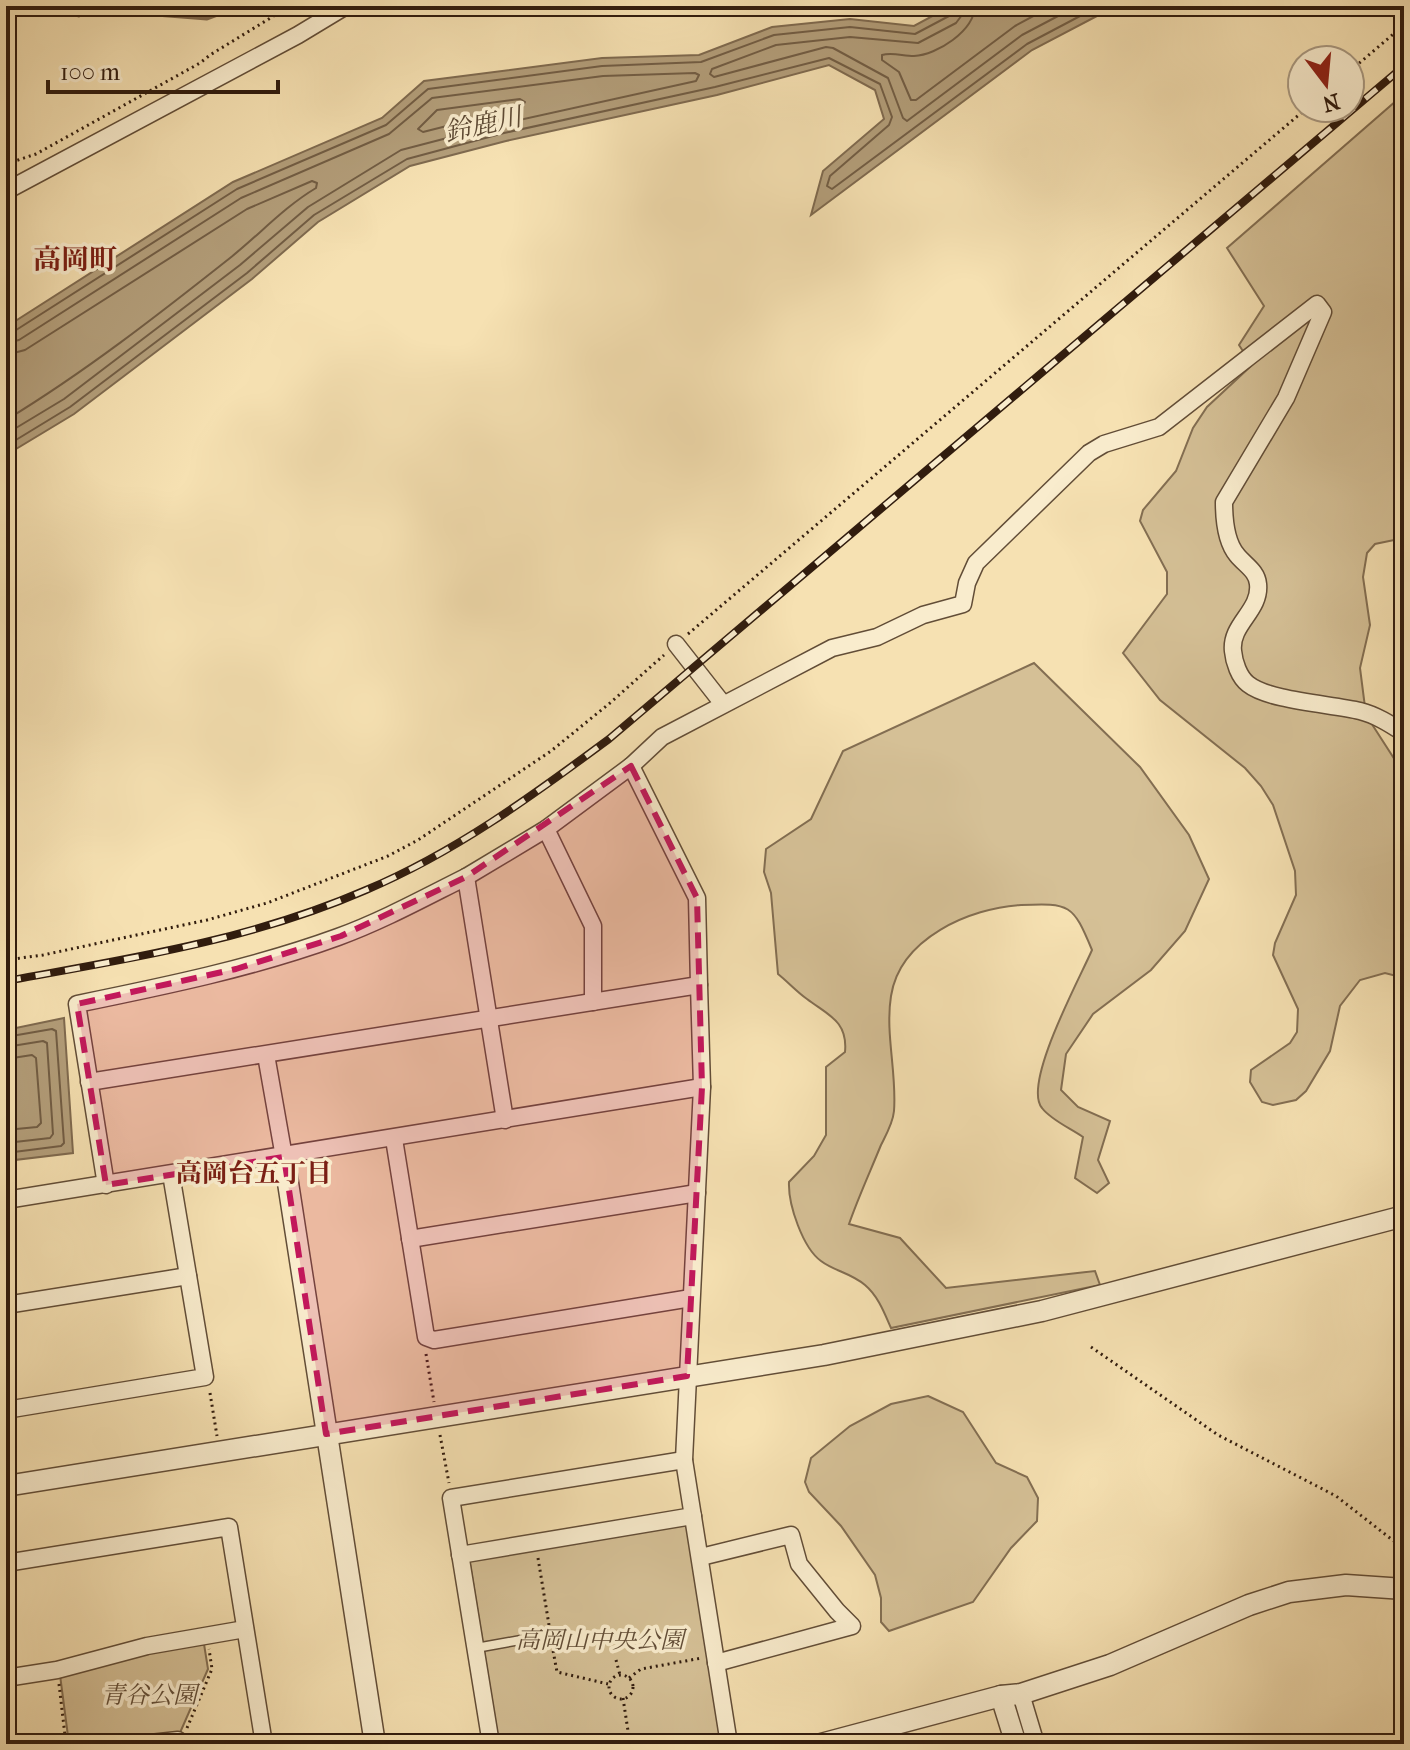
<svg xmlns="http://www.w3.org/2000/svg" width="1410" height="1750" viewBox="0 0 1410 1750" font-family="'IM FELL French Canon','Noto Serif JP',serif">
	<rect width="100%" height="100%" fill="#f6e1b2"/>
	<filter id="stains"><feTurbulence type="fractalNoise" baseFrequency=".0025" numOctaves="4"/><feColorMatrix values="0 0 0 0 .2 0 0 0 0 .09 0 0 0 0 .02 0 0 0 .5 -.17"/></filter>
	<radialGradient id="worn" r=".72"><stop offset=".6" stop-color="#630" stop-opacity="0"/><stop offset="1" stop-color="#630" stop-opacity=".3"/></radialGradient>
	<!-- green -->
	<g fill="#d5c096" stroke="#836e52" stroke-width="2">
		<polygon points="1404,94 1404,538 1375,544 1367,553 1363,577 1370,625 1360,668 1366,715 1404,774 1404,978 1385,973 1360,980 1340,1006 1330,1051 1306,1091 1296,1100 1273,1105 1262,1102 1250,1082 1251,1070 1290,1043 1297,1032 1298,1009 1273,955 1275,943 1296,895 1295,871 1273,805 1261,786 1245,768 1160,700 1123,653 1167,594 1167,572 1140,521 1143,510 1176,471 1193,428 1207,407 1252,365 1239,345 1264,306 1227,248"/>
		<path d="M1034,663l106,104 49,68 20,44 -24,52 -34,39 -58,44 -27,40 -5,36 17,17 32,14 -12,39 11,23 -12,10 -22,-15 8,-41c-13,-9 -32,-17 -41,-29 -20,-24 38,-130 50,-158 -19,-46 -22,-47 -71,-45 -51,3 -121,33 -130,91 -6,38 6,77 3,115 -1,12 -8,24 -13,34 -11,27 -23,53 -32,79l51,14 46,50 149,-17 5,14 -209,43c-7,-16 -13,-32 -26,-43 -14,-12 -31,-14 -44,-24 -18,-13 -33,-56 -32,-79l25,-26 12,-21v-68l19,-15c3,-31 -17,-37 -38,-53 -10,-7 -19,-17 -29,-25l-7,-81 -7,-21 2,-23 45,-30 32,-68z"/>
		<polygon points="928,1396 963,1412 996,1463 1027,1477 1038,1498 1037,1521 1011,1548 973,1602 889,1631 881,1622 881,1598 875,1575 841,1526 809,1492 805,1482 811,1458 850,1426 891,1404"/>
		<polygon points="687,1522 721,1744 499,1744 469,1558"/>
		<polygon points="204,1644 208,1669 179,1735 69,1744 60,1675 147,1653"/>
	</g>
	<!-- water -->
	<g fill="#b39e7a" stroke="#7f6a4f" stroke-width="2">
		<polygon points="951,6 1116,6 1032,50 811,215 823,171 884,119 875,90 829,65 717,95 506,141 410,166 318,222 252,279 74,414 6,455 6,327 233,182 382,118 424,81 602,58 699,55 772,27 850,19 914,26"/>
		<polygon points="64,1018 73,1153 6,1161 6,1030"/>
	</g>
	<g fill="none" stroke-linecap="round" stroke-linejoin="round">
		<!-- shore -->
		<g stroke="#725d44" stroke-width="2">
			<polyline points="963,6 962,15 956,23 918,43 850,37 776,45 712,69 710,74 714,77 826,47 833,48 888,78 903,118 907,121 1022,35 1077,6"/>
			<path d="M975,6c-1,25 -38,49 -61,50 -11,0 -22,-4 -32,-1v5l17,12 12,28h5l99,-74 37,-20"/>
			<polygon points="520,99 525,102 522,107 423,132 418,129 437,110"/>
			<polyline points="6,333 13,332 237,189 386,125 428,89 602,66 701,62 774,35 850,27 915,34 949,16 953,6"/>
			<polyline points="6,343 19,340 241,198 389,134 432,98 603,76 695,73 699,75 696,81 501,124 401,150 308,207 240,265 64,399 6,434"/>
			<path d="M6,355l19,-5 222,-141 65,-28 5,2 -1,5c-32,19 -57,47 -86,70 -72,57 -145,114 -224,162"/>
			<polyline points="6,446 70,407 247,273 314,215 407,159 504,133 715,87 829,58 880,84 892,117 889,125 830,176 827,186 832,189 1027,44 1099,6"/>
			<polyline points="6,1037 52,1029 56,1031 64,1143 61,1146 6,1153"/>
			<polyline points="6,1047 43,1041 47,1043 53,1134 50,1138 6,1143"/>
			<polyline points="6,1059 32,1055 36,1058 41,1123 37,1127 6,1130"/>
		</g>
		<!-- stream -->
		<g stroke="#7f6a4f" stroke-width="5">
			<polyline points="49,6 74,8"/>
			<polyline points="92,9 207,18 239,6"/>
		</g>
		<defs>
			<polyline id="service" points="476,1648 543,1636"/>
			<g id="minor">
				<polyline points="6,191 298,35 346,6"/>
				<polyline points="676,644 723,704"/>
				<path d="M631,766l31,-29 170,-89 45,-11 46,-22 40,-11 4,-21 9,-20 113,-110 15,-9 55,-17 158,-123 6,8 -37,86 -62,104c0,17 2,40 13,53 8,10 20,16 21,29 3,27 -28,40 -25,67 1,11 6,26 15,33 21,17 84,20 112,27 16,4 30,13 44,22"/>
				<polyline points="546,829 593,926 593,1002"/>
				<polyline points="466,877 546,829 631,766 697,898 699,985"/>
				<polyline points="266,1055 284,1157"/>
				<polyline points="89,1082 699,985 702,1087 684,1460 729,1744"/>
				<polyline points="394,1139 426,1337 434,1340 691,1298"/>
				<path d="M106,1185l-29,-181c88,-18 176,-36 261,-67 44,-16 86,-39 128,-60l39,243"/>
				<polyline points="6,1200 702,1087"/>
				<polyline points="410,1239 697,1193"/>
				<polyline points="6,1305 188,1276"/>
				<polyline points="6,1410 205,1377 171,1174"/>
				<polyline points="460,1555 693,1516"/>
				<polyline points="701,1557 791,1535 799,1564 837,1611 852,1626 716,1663"/>
				<polyline points="6,1563 229,1527 264,1744"/>
				<polyline points="6,1678 57,1670 147,1646 245,1629"/>
				<polyline points="1021,1694 1036,1744"/>
				<polyline points="141,1744 178,1740 177,1744"/>
				<polyline points="491,1744 451,1498 684,1460"/>
			</g>
			<g id="tertiary">
				<polyline points="284,1157 375,1744"/>
				<polyline points="6,1486 824,1355 1042,1311 1404,1216"/>
				<polyline points="1001,1696 1016,1744"/>
				<polyline points="821,1744 1001,1696 1021,1694 1110,1665 1249,1605 1289,1592 1346,1585 1404,1589"/>
			</g>
		</defs>
		<!-- service casing -->
		<use href="#service" stroke="#624d37" stroke-width="11"/>
		<!-- minor casing -->
		<use href="#minor" stroke="#624d37" stroke-width="19"/>
		<!-- tertiary casing -->
		<use href="#tertiary" stroke="#624d37" stroke-width="23"/>
		<!-- path -->
		<g stroke="#311c0e" stroke-width="3" stroke-dasharray="2 4" stroke-linecap="butt">
			<polyline points="6,11 82,16 82,6"/>
			<polyline points="1350,71 1404,25"/>
			<polyline points="6,164 36,154 200,63 210,55 290,6"/>
			<polyline points="688,634 1307,108"/>
			<polyline points="6,960 43,955 207,920 267,903 388,856 418,840 551,751 610,703 664,655"/>
			<polyline points="1091,1347 1218,1435 1336,1496 1404,1549"/>
			<polyline points="426,1354 434,1402"/>
			<polyline points="210,1393 217,1436"/>
			<polyline points="440,1435 449,1483"/>
			<polyline points="538,1558 549,1625"/>
			<polyline points="552,1645 557,1672 608,1684"/>
			<polyline points="616,1660 620,1675"/>
			<circle cx="621" cy="1687" r="12"/>
			<polyline points="629,1678 641,1669 702,1658"/>
			<polyline points="59,1684 66,1744"/>
			<polyline points="623,1698 630,1744"/>
			<polyline points="187,1728 212,1669 209,1649"/>
		</g>
		<!-- service -->
		<use href="#service" stroke="#f9eccd" stroke-width="8"/>
		<!-- minor -->
		<use href="#minor" stroke="#f9eccd" stroke-width="16"/>
		<!-- tertiary -->
		<use href="#tertiary" stroke="#f9eccd" stroke-width="20"/>
		<defs>
			<path id="rail" d="M6,981c122,-22 245,-41 360,-91 88,-37 166,-94 243,-151l795,-673"/>
		</defs>
		<!-- rail casing -->
		<use href="#rail" stroke="#311c0e" stroke-width="8"/>
		<!-- rail -->
		<use href="#rail" stroke="#f9eccd" stroke-width="5" stroke-dasharray="15" stroke-linecap="butt"/>
	</g>
	<!-- marked area -->
	<path fill="#c2185b" fill-opacity="0.2" stroke="#c2185b" stroke-width="6" stroke-dasharray="16 10" stroke-linejoin="round" d="M631,766l66,132 5,189 -15,289 -361,58 -42,-277 -178,28 -29,-181 159,-35 105,-33 125,-59z"/>
	<g text-anchor="middle" stroke-width="7" stroke-linejoin="round" paint-order="stroke">
		<!-- park labels -->
		<g font-size="24" font-style="italic" fill="#624d37" stroke="#f9eccd">
			<text x="600" y="1648">高岡山中央公園</text>
			<text x="149" y="1703">青谷公園</text>
		</g>
		<!-- water labels -->
		<g font-size="26" font-style="italic" fill="#5e4a34" stroke="#f9eccd">
			<text transform="translate(483 124) rotate(-12)" y="9">鈴鹿川</text>
		</g>
		<!-- neighbourhood labels -->
		<g font-size="26" font-weight="bold" fill="#7a1f14" stroke="#f9eccd">
			<text x="254" y="1182">高岡台五丁目</text>
		</g>
		<!-- quarter labels -->
		<g font-size="28" font-weight="bold" fill="#7a1f14" stroke="#f9eccd">
			<text x="75" y="269">高岡町</text>
		</g>
	</g>
	<!-- margin -->
	<rect width="1410" height="1750" fill="none" stroke="#f6e1b2" stroke-width="32"/>
	<rect x="8" y="8" width="1394" height="1734" fill="none" stroke="#311c0e" stroke-width="4"/>
	<rect x="16" y="16" width="1378" height="1718" fill="none" stroke="#311c0e" stroke-width="2"/>
	<!-- north arrow -->
	<g transform="translate(1326 84) rotate(164)"><circle r="38" fill="#f9eccd" stroke="#a99981" stroke-width="2"/>
	<path d="M0-6L14 30L0 20L-14 30Z" fill="#8f2418"/>
	<text y="-12" font-size="22" font-weight="bold" text-anchor="middle" fill="#311c0e">N</text>
	</g>
	<!-- scale -->
	<path d="M48 80v12h230v-12" fill="none" stroke="#311c0e" stroke-width="4"/>
	<text x="60" y="80" font-size="24" fill="#311c0e" stroke="#f9eccd" stroke-width="6" paint-order="stroke">100 m</text>
	<rect width="100%" height="100%" filter="url(#stains)"/>
	<rect width="100%" height="100%" fill="url(#worn)"/>
</svg>
